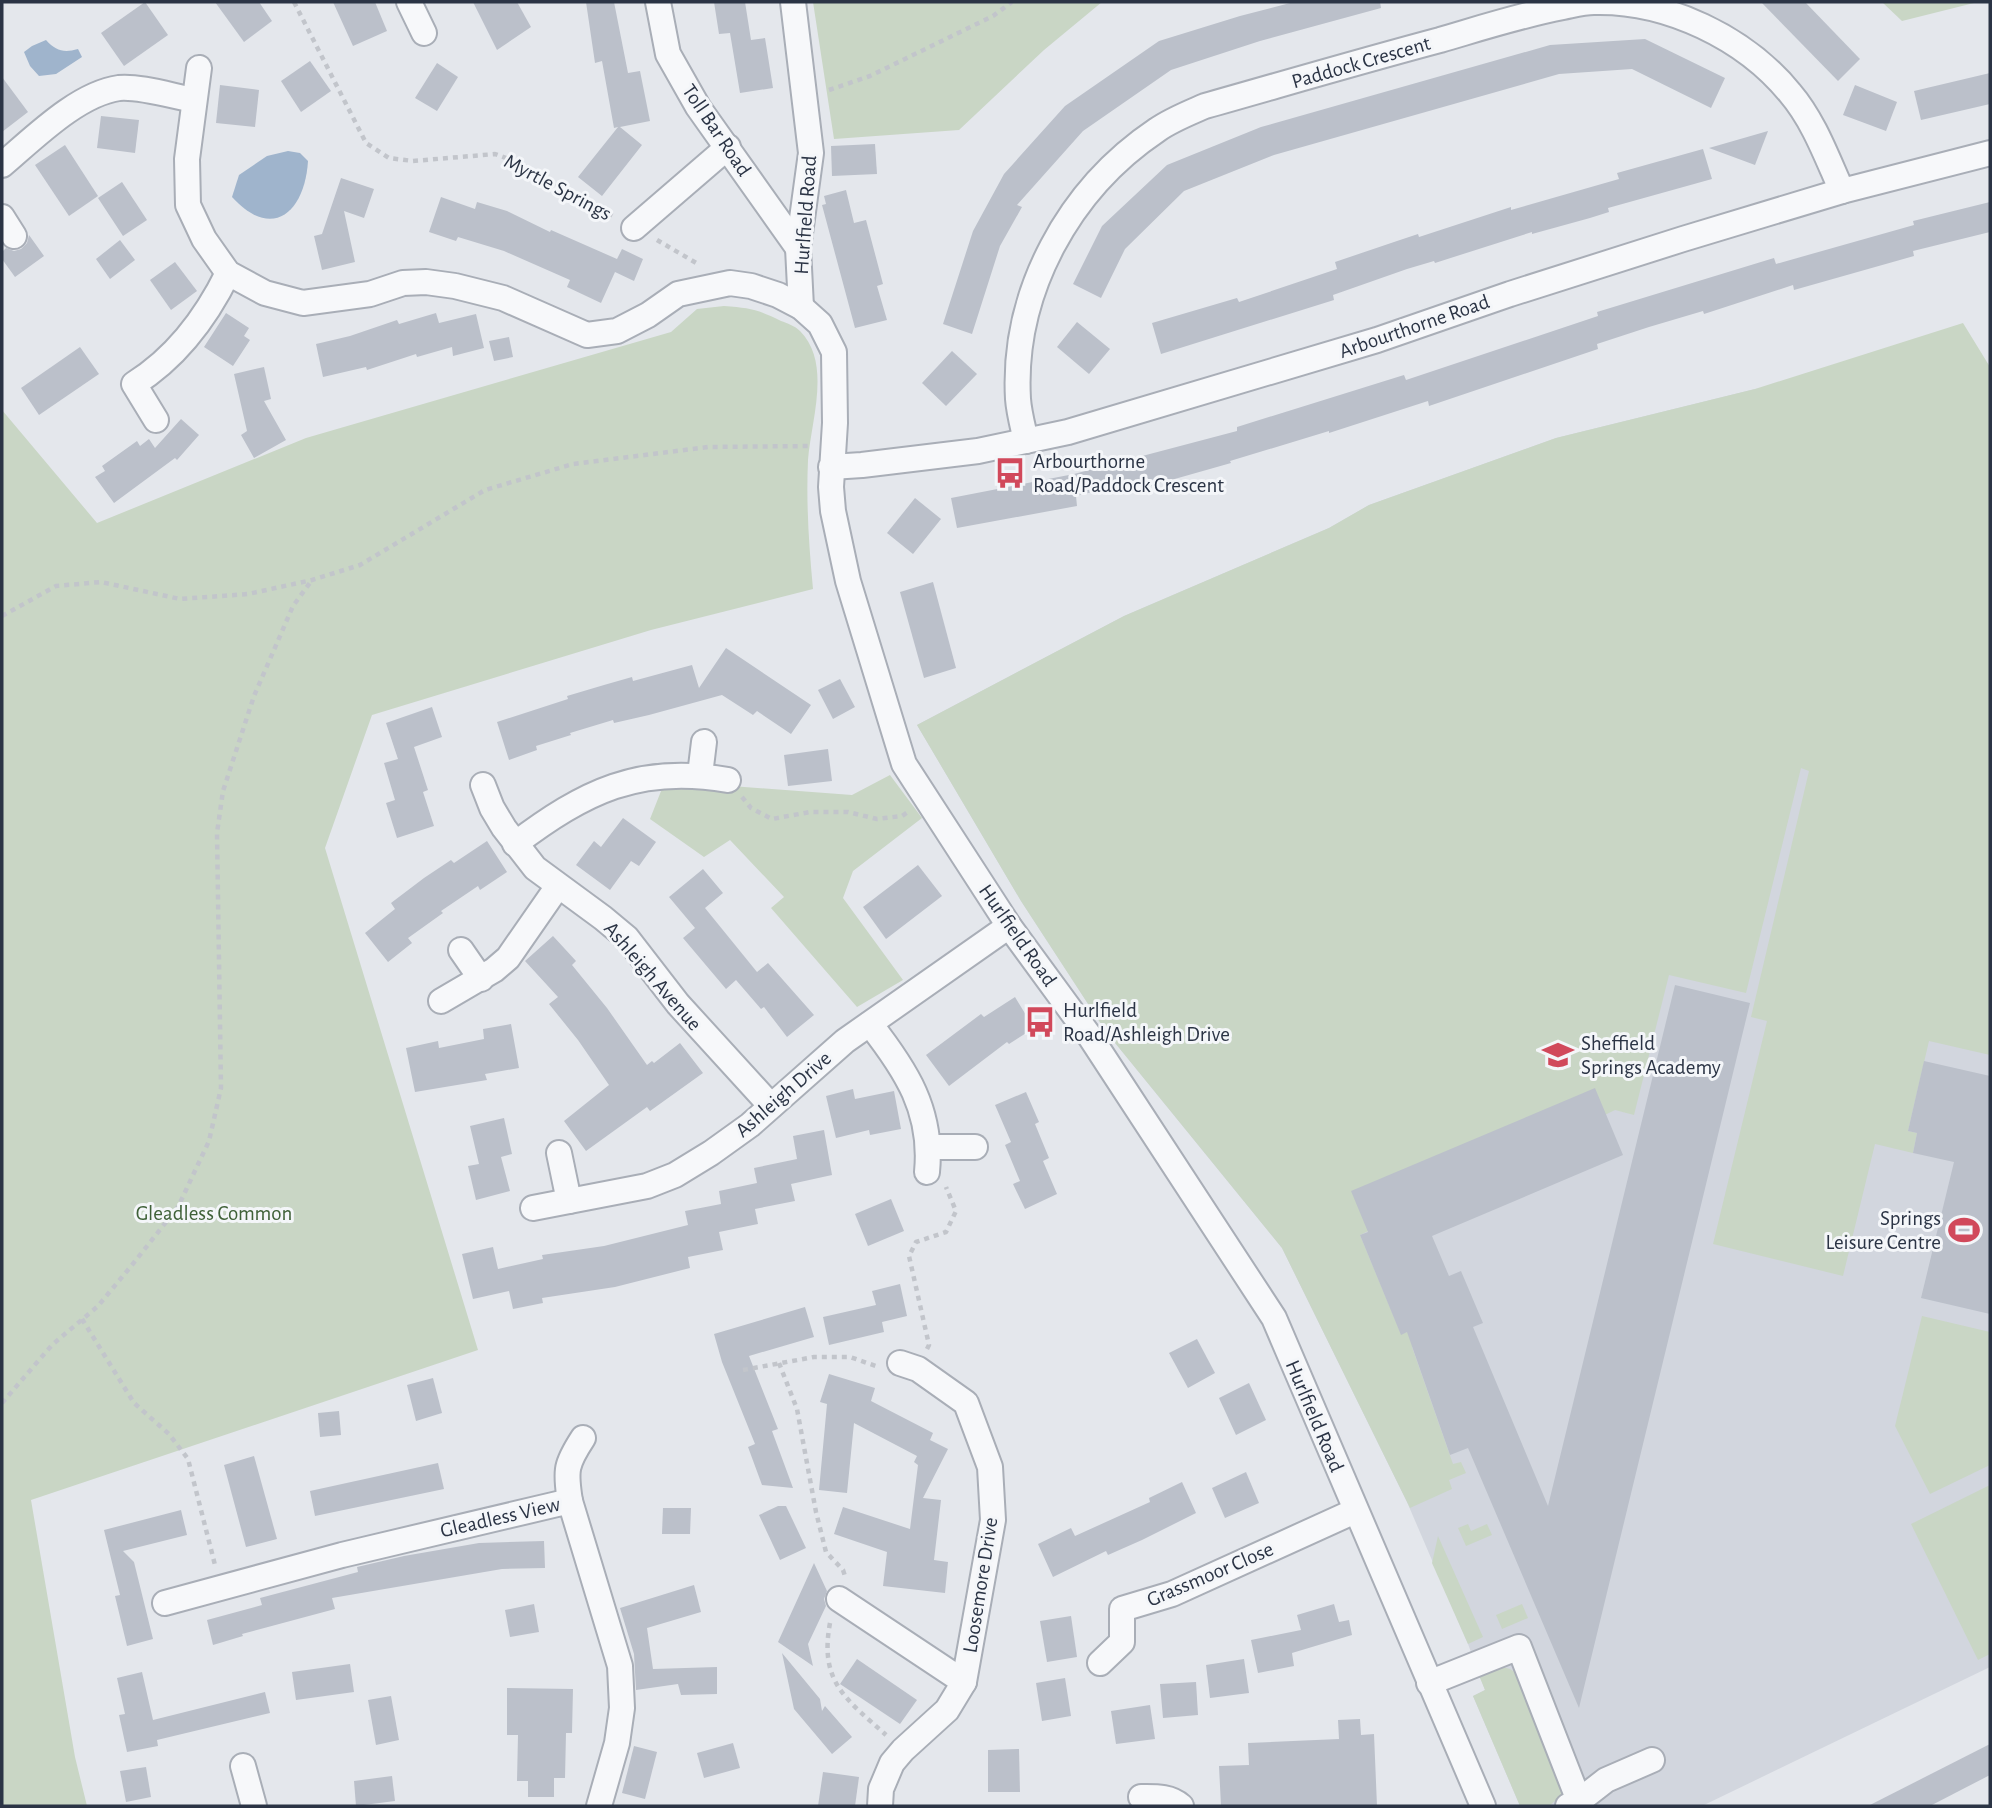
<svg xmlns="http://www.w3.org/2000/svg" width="1992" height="1808" viewBox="0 0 1992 1808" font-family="'Alegreya Sans',sans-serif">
	<rect width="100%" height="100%" fill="#e4e7ec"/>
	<!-- built -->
	<polygon fill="#d2d6de" points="1990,369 1990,1667 1702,1806 1520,1806 1473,1696 1485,1690 1468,1644 1407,1502 1282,1248 1107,1033 1021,901 917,725 1124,616 1329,528 1369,505 1556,438 1755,389"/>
	<!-- green -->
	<g fill="#c9d6c5">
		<polygon points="813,2 1102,2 1044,50 959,130 834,139"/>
		<polygon points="1882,2 1978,2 1902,21"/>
		<path d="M724,306c26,2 33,3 57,15 6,2 14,5 19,10 32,32 11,90 8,129 -2,44 1,86 5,129l-162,41 -279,85 -47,133 153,502 -447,150 44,257 12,49h-85v-1396l95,113 209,-85 365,-106 26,-23z"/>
		<polygon points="1963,323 1990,367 1990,1055 1929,1041 1908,1131 1917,1133 1913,1153 1875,1144 1843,1276 1713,1244 1767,1021 1751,1017 1809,771 1801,768 1746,993 1669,975 1634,1115 1615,1110 1360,1235 1401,1334 1413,1330 1418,1343 1412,1347 1453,1464 1461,1462 1466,1473 1449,1480 1452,1489 1410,1508 1282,1248 1107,1033 1021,901 917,725 1124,616 1329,528 1369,505 1556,438 1755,389"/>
		<polygon points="890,775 922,818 853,871 843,898 903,980 857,1007 771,908 784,897 730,840 704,857 650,819 665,781 852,795"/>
		<polygon points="1922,1316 1990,1332 1990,1465 1930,1494 1895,1426"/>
		<polygon points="1990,1485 1990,1654 1978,1660 1911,1524"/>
		<polygon points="1468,1524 1471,1531 1487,1524 1492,1535 1466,1546 1458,1528"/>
		<polygon points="1438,1536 1483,1637 1468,1644 1432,1563"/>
		<polygon points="1522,1604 1528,1618 1502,1629 1496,1615"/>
		<polygon points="1498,1666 1510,1669 1522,1677 1565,1785 1562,1795 1549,1806 1520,1806 1473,1696 1485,1690 1478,1673"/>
	</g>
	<!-- water -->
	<g fill="#9fb4cc">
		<path d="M46,40c10,11 18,13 32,9l4,8 -26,17 -17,2 -9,-10 -6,-14 8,-6z"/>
		<path d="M288,151l12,2 8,8c-3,50 -35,81 -76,36l7,-22 28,-19z"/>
	</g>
	<!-- building -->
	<g fill="#bbc0ca">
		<polygon points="145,2 168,35 124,66 101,33"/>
		<polygon points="215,2 259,2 272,21 244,42"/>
		<polygon points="333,2 375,2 387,31 353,46"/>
		<polygon points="473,2 517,2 531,27 497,50"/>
		<polygon points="586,2 614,2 628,73 640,71 650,121 620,127 642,145 602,196 578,177 618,127 614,128 602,61 595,63"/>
		<polygon points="714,2 745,2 751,40 765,38 773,88 740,93 730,33 719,34"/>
		<polygon points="1294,2 1380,2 1381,8 1260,41 1171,70 1083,131 1017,205 1022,207 1000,246 972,334 943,324 973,231 1004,174 1065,106 1159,41 1240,16"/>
		<polygon points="1761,2 1805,2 1860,59 1838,81"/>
		<polygon points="1645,39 1725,78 1711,108 1632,69 1559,74 1274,155 1184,191 1125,249 1101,298 1073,284 1102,226 1167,165 1261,127 1550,45"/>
		<polygon points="310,61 331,91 301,112 281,81"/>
		<polygon points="437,63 458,77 437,111 415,98"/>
		<polygon points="1990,73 1990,104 1921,120 1914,91"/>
		<polygon points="2,77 28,112 2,132"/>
		<polygon points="220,85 259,90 255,127 216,123"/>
		<polygon points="1855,85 1897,102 1886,131 1843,115"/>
		<polygon points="101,116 139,120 135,153 97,148"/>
		<polygon points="1768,131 1755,165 1709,148"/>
		<polygon points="875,144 877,174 832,176 831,146"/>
		<polygon points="65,145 98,196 69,216 35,165"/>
		<polygon points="1703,149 1712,179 1608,208 1609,212 1590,218 1532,234 1532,232 1435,263 1434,261 1407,269 1333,295 1334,300 1161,354 1152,323 1237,298 1239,302 1337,269 1335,262 1397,241 1418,234 1419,237 1511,207 1511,210 1619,179 1617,173"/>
		<polygon points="341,178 374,189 364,218 344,211 355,262 322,270 314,236 322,234"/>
		<polygon points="122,182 147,220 123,236 98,198"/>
		<polygon points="846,190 854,223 866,220 883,284 877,286 887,320 855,328 822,205 826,204 824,196"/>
		<polygon points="441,197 475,209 477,202 507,211 550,232 551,230 617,259 622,249 643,259 634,281 615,272 601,303 567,287 570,280 504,251 458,237 456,241 429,232"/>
		<polygon points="1990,202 1990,232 1913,251 1914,256 1794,290 1793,285 1704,314 1703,311 1649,327 1597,344 1598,349 1429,406 1428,401 1329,433 1329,431 1230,461 1231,463 1150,486 1148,478 1076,496 1077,506 957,528 951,498 1074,474 1237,431 1237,427 1404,375 1406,380 1598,316 1597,312 1774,258 1776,264 1914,225 1913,221"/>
		<polygon points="29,235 44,256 15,277 2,259 2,252 6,248 14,251 21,249 27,243"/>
		<polygon points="120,240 135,260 110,279 96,259"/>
		<polygon points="175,262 197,291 171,310 150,280"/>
		<polygon points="226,313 249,328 244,336 250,340 233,366 204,347"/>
		<polygon points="436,313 439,323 476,314 484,348 453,356 452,347 417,357 416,354 367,370 366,367 323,377 316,344 350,336 397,320 399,324"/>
		<polygon points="1077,322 1110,349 1089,374 1057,347"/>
		<polygon points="509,337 513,357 494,361 489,341"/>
		<polygon points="80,347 99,374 39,415 21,388"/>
		<polygon points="952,351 977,374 946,406 922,383"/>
		<polygon points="264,367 271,399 264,401 286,440 254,458 241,435 247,431 234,374"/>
		<polygon points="181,419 199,435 177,460 175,458 114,503 95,477 105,471 102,466 137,441 140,446 149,439 155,448"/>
		<polygon points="915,498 941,519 913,554 887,533"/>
		<polygon points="933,582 956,668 924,678 900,592"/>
		<polygon points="726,648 811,705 791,734 757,711 753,715 722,695 649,715 614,723 613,720 570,733 571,735 536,746 537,750 509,760 497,722 568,699 567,696 604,685 632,677 633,681 692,665 699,688"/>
		<polygon points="840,679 855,707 833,719 818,690"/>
		<polygon points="432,707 442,737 414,747 428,790 423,792 434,826 397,838 386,803 395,800 384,763 398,759 386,723"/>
		<polygon points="828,749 832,781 788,786 784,755"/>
		<polygon points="623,818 656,842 639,866 631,861 610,890 576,865 594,841 601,847"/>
		<polygon points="487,841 507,872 480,890 478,886 441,911 443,913 408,938 412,943 388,962 365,933 395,909 391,903 424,878 451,860 454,863"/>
		<polygon points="918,865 942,896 886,939 863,907"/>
		<polygon points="703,869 723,893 705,908 757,972 768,963 814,1015 787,1037 764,1007 761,1009 736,980 726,989 683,938 695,928 669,897"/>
		<polygon points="553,936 576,961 572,965 607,1008 647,1065 652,1061 654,1063 680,1043 703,1073 650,1111 647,1107 586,1151 564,1121 609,1085 578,1040 549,1004 558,997 525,961"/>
		<polygon points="1675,985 1750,1003 1579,1708 1468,1448 1450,1455 1407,1332 1401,1335 1360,1235 1368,1232 1351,1191 1595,1088 1623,1155 1432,1236 1449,1276 1461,1271 1483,1323 1473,1327 1548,1506"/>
		<polygon points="1015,997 1034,1028 1009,1044 1007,1042 949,1086 926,1055 981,1014 984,1017"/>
		<polygon points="511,1024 519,1068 485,1074 487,1080 415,1092 406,1048 438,1041 439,1048 484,1039 483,1029"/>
		<polygon points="1924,1061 1990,1076 1990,1314 1921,1298 1954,1162 1913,1153 1917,1133 1908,1131"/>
		<polygon points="853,1089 855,1099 894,1091 901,1129 870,1135 869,1130 836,1138 826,1096"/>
		<polygon points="1026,1092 1039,1122 1035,1124 1049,1158 1043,1161 1057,1194 1025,1209 1013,1184 1020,1181 1005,1145 1011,1142 995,1105"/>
		<polygon points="504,1118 512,1154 501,1157 510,1191 476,1200 468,1166 479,1164 470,1126"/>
		<polygon points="824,1130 832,1175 791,1184 795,1201 755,1209 758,1224 719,1232 723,1250 688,1257 690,1268 615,1287 542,1298 543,1303 513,1309 509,1291 473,1299 462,1254 493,1247 498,1269 543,1259 542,1255 604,1246 688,1225 685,1211 721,1204 719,1191 757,1183 754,1168 797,1159 793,1136"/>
		<polygon points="891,1199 904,1231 868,1246 855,1214"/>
		<polygon points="900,1284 907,1316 882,1322 884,1332 829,1345 823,1317 876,1305 872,1291"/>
		<polygon points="805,1307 814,1337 749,1356 778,1429 772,1431 793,1488 762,1485 748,1447 755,1444 722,1362 714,1334"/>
		<polygon points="1197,1339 1215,1373 1188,1388 1169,1353"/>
		<polygon points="829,1374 875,1388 871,1401 933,1433 930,1440 948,1449 923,1498 941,1500 934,1560 948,1562 945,1593 883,1586 887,1552 834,1534 843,1507 910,1529 918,1465 914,1462 917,1456 854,1423 847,1493 819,1490 827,1404 820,1402"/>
		<polygon points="433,1378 442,1413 416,1421 407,1385"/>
		<polygon points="1249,1383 1266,1420 1236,1435 1219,1398"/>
		<polygon points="339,1411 341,1435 320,1437 318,1413"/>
		<polygon points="254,1456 277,1539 246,1547 224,1465"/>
		<polygon points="438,1463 444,1489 315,1516 310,1491"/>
		<polygon points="1246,1472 1259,1503 1225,1518 1212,1488"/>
		<polygon points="1182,1482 1196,1513 1142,1540 1108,1555 1106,1551 1053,1577 1038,1544 1071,1528 1075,1536 1150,1502 1149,1498"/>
		<polygon points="778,1506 786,1506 806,1548 780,1560 759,1515"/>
		<polygon points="663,1508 691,1508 690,1534 662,1534"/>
		<polygon points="181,1510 187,1535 123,1551 134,1562 153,1639 127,1646 115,1596 120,1595 104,1530"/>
		<polygon points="544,1541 545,1568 502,1569 332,1598 335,1609 242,1634 243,1636 213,1645 207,1620 262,1605 260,1598 358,1572 357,1567 404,1556 479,1543"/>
		<polygon points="814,1563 827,1591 824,1599 826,1606 808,1644 813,1666 778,1642"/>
		<polygon points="694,1585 701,1612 647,1628 653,1669 717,1667 717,1694 681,1695 678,1684 636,1690 634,1654 620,1608"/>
		<polygon points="534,1604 539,1632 510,1637 505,1610"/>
		<polygon points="1334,1604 1339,1622 1349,1620 1352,1635 1292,1653 1294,1666 1258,1673 1251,1640 1301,1630 1297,1615"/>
		<polygon points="1071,1616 1077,1657 1047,1662 1040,1621"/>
		<polygon points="782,1653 820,1699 822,1711 825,1706 852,1737 832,1754 794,1709"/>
		<polygon points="857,1659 917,1700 900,1724 840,1684"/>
		<polygon points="1244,1659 1249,1693 1210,1698 1206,1665"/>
		<polygon points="350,1664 354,1692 296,1700 292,1672"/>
		<polygon points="142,1672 153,1720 265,1692 270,1713 157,1740 158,1746 127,1752 119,1715 125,1714 117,1678"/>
		<polygon points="1065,1678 1071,1716 1042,1721 1036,1683"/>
		<polygon points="1196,1682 1198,1715 1163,1718 1160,1684"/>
		<polygon points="507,1688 573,1689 572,1733 566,1733 565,1778 554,1778 554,1797 528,1797 528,1781 517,1781 518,1735 507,1735"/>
		<polygon points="391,1696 399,1740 376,1745 368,1700"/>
		<polygon points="1150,1705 1155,1739 1116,1744 1111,1711"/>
		<polygon points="1360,1719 1361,1735 1374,1734 1377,1806 1221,1806 1219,1766 1249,1765 1248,1743 1339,1739 1338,1720"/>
		<polygon points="733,1743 740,1768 704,1778 697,1753"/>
		<polygon points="1990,1744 1990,1775 1930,1806 1868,1806"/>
		<polygon points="634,1746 657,1752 645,1799 622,1793"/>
		<polygon points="1019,1749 1020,1792 988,1792 988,1750"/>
		<polygon points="146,1767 151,1797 126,1802 120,1771"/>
		<polygon points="823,1772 859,1777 855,1806 818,1806"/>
		<polygon points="392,1776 395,1801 356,1806 354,1781"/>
	</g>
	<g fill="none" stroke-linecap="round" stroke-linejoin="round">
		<defs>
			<g id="minor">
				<polyline points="409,2 424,33"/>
				<polyline points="658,2 668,54 698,107 798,248"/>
				<polyline points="793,2 811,153 798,248 801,307"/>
				<polyline points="199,68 187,159 188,205 204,239 228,273 265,293 303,303 370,294 403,283 426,282 455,286 503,298 587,335 617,331 648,315 678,294 730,283 751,286 778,295 801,307 820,324 834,352 835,423 831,487 833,511 848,581 904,764 1009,926 1091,1038 1274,1318 1483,1806"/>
				<path d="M2,165c31,-26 75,-71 117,-77 21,-2 53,8 75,12"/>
				<polyline points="2,217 14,236"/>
				<polyline points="634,228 728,147"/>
				<path d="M156,420l-22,-36c43,-27 72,-66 94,-111"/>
				<path d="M1026,441c-3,-14 -7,-28 -8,-42 -6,-107 51,-210 139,-269 14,-10 32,-17 48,-24 78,-22 156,-45 235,-66 41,-12 81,-25 123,-33 10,-2 21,-5 31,-5 73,-2 151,36 196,91 24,28 37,65 52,98"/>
				<polyline points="831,467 862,465 978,451 1068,432 1377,340 1510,294 1683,239 1842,191 1990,153"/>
				<polyline points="700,775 704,742"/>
				<polyline points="483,785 492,808 504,828 535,868 603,918 627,938 678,1004 771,1106"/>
				<path d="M515,844c69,-52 124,-80 213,-64"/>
				<polyline points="461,950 481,979"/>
				<polyline points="441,1001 494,970 508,958 558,886"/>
				<path d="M870,1024c36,46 63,87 57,148"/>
				<polyline points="930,1147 975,1147"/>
				<polyline points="559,1153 569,1201"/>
				<polyline points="533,1208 647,1186 675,1175 711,1153 750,1125 845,1041 1009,926"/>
				<path d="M570,1501c-5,-31 -4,-37 13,-63"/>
				<polyline points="839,1599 964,1682"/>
				<polyline points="165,1603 342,1555 570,1501 620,1666 622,1708 617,1743 599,1806"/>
				<polyline points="1100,1663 1122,1642 1122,1609 1172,1594 1355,1511"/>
				<polyline points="1429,1683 1519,1647 1579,1801"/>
				<polyline points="243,1766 254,1806"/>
				<path d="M1141,1797c14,0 29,-1 40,9"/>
				<polyline points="880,1806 881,1789 892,1763 903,1750 947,1710 964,1682 993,1520 990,1467 966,1403 918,1369 900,1363"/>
				<polyline points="1568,1806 1579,1801 1606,1780 1652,1760"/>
			</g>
		</defs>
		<!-- minor casing -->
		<use href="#minor" stroke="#a9aeb7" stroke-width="28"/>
		<!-- path -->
		<g stroke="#c2c5cb" stroke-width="4.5" stroke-dasharray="5 5" stroke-linecap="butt">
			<polyline points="294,2 366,143 389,158 413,161 495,154 519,163 613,216"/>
			<polyline points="829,90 870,76 993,16 1012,2"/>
			<polyline points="657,240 698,264"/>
			<polyline points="2,616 56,586 101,582 180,599 248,594 312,580 360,565 485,490 573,464 708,447 811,446"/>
			<polyline points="742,797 751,808 772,819 810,812 848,812 877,819 902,816 908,812"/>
			<polyline points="82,1319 134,1403 169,1434 188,1459 215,1565"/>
			<polyline points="927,1349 929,1345 909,1256 916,1242 946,1232 956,1211 946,1187"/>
			<polyline points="779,1363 797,1409 816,1512 826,1552 843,1570 845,1576"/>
			<polyline points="743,1370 814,1357 850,1357 876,1366"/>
			<polyline points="2,1403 52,1345 98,1306 132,1265 178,1207 209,1141 221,1088 217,833 223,791 254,696 293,606 312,580"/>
			<path d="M830,1623c-11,59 16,76 56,112"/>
		</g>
		<!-- minor -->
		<use href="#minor" stroke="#f7f8fa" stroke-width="24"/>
	</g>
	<!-- icons -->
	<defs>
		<symbol id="bus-bare" viewBox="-9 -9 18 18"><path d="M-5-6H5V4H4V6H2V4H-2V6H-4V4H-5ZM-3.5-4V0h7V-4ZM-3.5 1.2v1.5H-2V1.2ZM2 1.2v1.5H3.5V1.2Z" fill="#d1495b" stroke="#f4f6f9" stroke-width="2.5" paint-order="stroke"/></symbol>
		<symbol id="school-bare" viewBox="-9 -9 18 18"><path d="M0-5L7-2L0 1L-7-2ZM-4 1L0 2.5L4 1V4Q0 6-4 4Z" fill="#d1495b" stroke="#f4f6f9" stroke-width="2.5" paint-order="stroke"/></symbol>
		<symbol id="stadium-bare" viewBox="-9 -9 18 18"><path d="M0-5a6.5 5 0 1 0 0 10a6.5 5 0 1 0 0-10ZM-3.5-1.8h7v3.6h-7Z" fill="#d1495b" stroke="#f4f6f9" stroke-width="2.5" paint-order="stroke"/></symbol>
	</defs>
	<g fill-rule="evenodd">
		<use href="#bus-bare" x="988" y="451" width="44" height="44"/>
		<use href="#bus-bare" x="1018" y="1000" width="44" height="44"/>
		<use href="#school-bare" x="1536" y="1033" width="44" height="44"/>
		<use href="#stadium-bare" x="1942" y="1208" width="44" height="44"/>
	</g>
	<g text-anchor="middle" stroke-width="6" stroke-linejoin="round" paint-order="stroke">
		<!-- street labels -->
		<g font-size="21" fill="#2b3445" stroke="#f4f6f9">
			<text transform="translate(1361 62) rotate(-16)" y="7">Paddock Crescent</text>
			<text transform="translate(717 130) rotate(56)" y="7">Toll Bar Road</text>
			<text transform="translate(558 187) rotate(28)" y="7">Myrtle Springs</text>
			<text transform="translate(805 215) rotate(-86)" y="7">Hurlfield Road</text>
			<text transform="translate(1414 326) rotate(-19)" y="7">Arbourthorne Road</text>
			<text transform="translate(1018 935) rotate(55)" y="7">Hurlfield Road</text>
			<text transform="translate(653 976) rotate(49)" y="7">Ashleigh Avenue</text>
			<text transform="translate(783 1094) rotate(-41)" y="7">Ashleigh Drive</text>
			<text transform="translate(1315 1416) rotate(67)" y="7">Hurlfield Road</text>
			<text transform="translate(500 1517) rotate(-13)" y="7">Gleadless View</text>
			<text transform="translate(1210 1574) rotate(-23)" y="7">Grassmoor Close</text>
			<text transform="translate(980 1585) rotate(-81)" y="7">Loosemore Drive</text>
		</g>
		<!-- poi labels -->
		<g font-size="21" fill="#2b3445" stroke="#f4f6f9" text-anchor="start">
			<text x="1033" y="468">Arbourthorne<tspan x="1033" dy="24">Road/Paddock Crescent</tspan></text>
			<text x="1063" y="1017">Hurlfield<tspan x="1063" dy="24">Road/Ashleigh Drive</tspan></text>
			<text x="1581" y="1050">Sheffield<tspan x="1581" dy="24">Springs Academy</tspan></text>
			<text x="1941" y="1225" text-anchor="end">Springs<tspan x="1941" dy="24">Leisure Centre</tspan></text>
		</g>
		<!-- park labels -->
		<g font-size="21" fill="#3f6138" stroke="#f4f6f9">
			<text x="214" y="1220">Gleadless Common</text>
		</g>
	</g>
	<!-- border -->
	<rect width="1992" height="1808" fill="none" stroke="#2b3445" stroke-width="7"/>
</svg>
